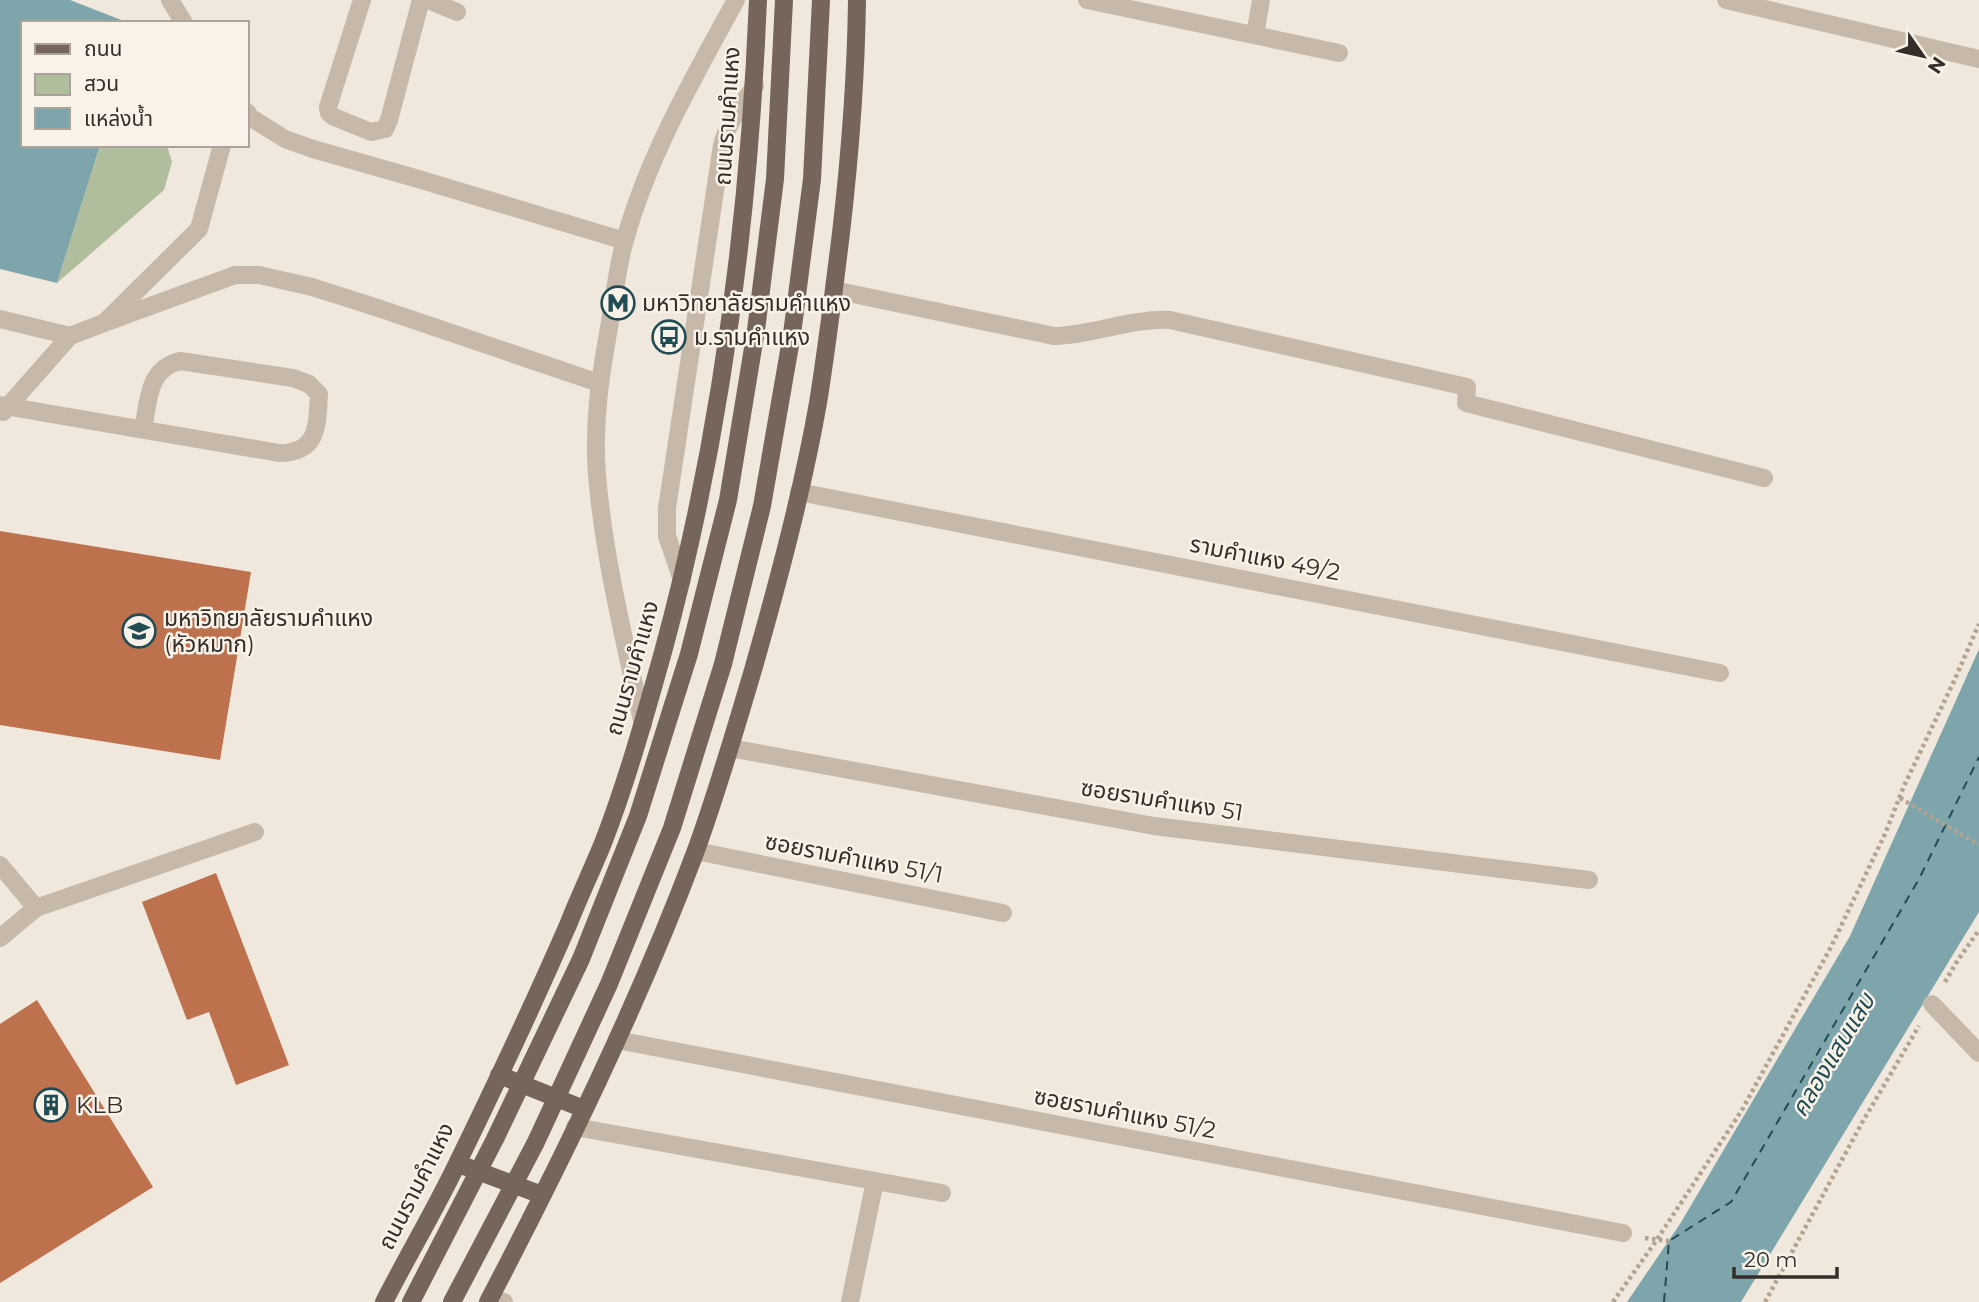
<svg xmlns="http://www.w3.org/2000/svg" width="1979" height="1302" viewBox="0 0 1979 1302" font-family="Montserrat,'Noto Sans Thai',sans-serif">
	<rect width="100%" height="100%" fill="#f0e8dc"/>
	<!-- green -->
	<polygon fill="#b0be9d" points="100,145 167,145 172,162 164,190 57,283"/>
	<!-- water -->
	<g fill="#7da5ab">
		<polygon points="0,0 70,0 129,23 23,23 23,145 100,145 57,283 0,269"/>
		<polygon points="1979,649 1979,912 1741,1302 1627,1302 1680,1224 1850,936"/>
	</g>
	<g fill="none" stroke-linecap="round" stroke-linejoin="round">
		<!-- ferry -->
		<polyline stroke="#214c53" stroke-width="2" stroke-dasharray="9 7" stroke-linecap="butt" points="1664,1302 1669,1241 1731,1202 1919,879 1979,757"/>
	</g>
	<!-- building -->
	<g fill="#bd714d">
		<polygon points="0,531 251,572 220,760 0,725"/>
		<polygon points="216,873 289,1065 236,1085 209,1012 187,1020 142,902"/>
		<polygon points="37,1000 153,1187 0,1283 0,1024"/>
	</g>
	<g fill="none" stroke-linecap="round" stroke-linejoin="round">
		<!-- path -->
		<g stroke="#b3a393" stroke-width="4.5" stroke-dasharray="3.5 3.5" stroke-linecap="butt">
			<polyline points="1900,798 1979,845"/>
			<polyline points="1945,982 1958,960 1979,930"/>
			<polyline points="1645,1238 1669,1241"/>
			<polyline points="1613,1302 1656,1241 1742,1110 1831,947 1885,834 1904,786 1955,679 1979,624"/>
			<polyline points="1765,1302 1863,1121 1919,1026"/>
		</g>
		<!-- service -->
		<g stroke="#c7b9a9" stroke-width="18">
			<polyline points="170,0 184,23"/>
			<polyline points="362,0 328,107 329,113 334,117 371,132 385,129 389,120 421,0"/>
			<polyline points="428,0 457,12"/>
			<polyline points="247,112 250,117 285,139 313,149 415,178 625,241"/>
			<path d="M834,290l220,46c39,-1 77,-18 116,-16l297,67 -1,16 298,75"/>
			<polyline points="0,319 70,336 104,323 199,229 222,145"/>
			<polyline points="104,323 235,275 259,275 312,287 375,307 599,383"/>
			<path d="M0,405l279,48c40,0 38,-28 40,-59l-10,-10 -16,-6 -113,-17c-33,8 -31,40 -37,68"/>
			<polyline points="3,412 70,336"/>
			<path d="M682,580l-15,-44v-28l55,-363c6,-23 19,-40 33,-59"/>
			<path d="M643,725c-18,-83 -39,-166 -46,-250 -4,-50 3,-98 12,-147 5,-29 8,-60 16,-88 24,-86 69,-163 111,-240"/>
			<polyline points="0,865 36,908 0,938"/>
			<polyline points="36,908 255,832"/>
		</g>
		<!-- minor -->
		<g stroke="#c7b9a9" stroke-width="18">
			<polyline points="1087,0 1339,53"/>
			<polyline points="1255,35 1261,0"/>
			<polyline points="799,492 1720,673"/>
			<polyline points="730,748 1154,826 1589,880"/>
			<polyline points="696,851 1003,913"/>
			<polyline points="1932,1004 1979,1053"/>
			<polyline points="617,1040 1623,1233"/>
			<polyline points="575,1127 942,1193"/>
			<polyline points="490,1299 504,1302"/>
			<polyline points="850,1302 875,1181"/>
		</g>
		<!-- tertiary -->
		<polyline stroke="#c7b9a9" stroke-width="18" points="1726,0 1979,59"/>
		<!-- primary -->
		<g stroke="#75655a" stroke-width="18">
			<polyline points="499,1075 584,1109"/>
			<polyline points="464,1166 542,1195"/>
			<path d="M384,1302c24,-47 51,-92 74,-140 38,-78 75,-157 110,-237 11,-28 24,-55 35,-82 24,-62 42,-127 60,-191 58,-213 86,-431 95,-652"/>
			<path d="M488,1302c76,-146 149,-295 207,-449 22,-60 40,-122 58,-183 25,-88 49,-177 65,-267 9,-56 16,-113 23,-170 9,-78 15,-155 16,-233"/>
		</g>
		<!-- primary-bridge -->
		<g stroke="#75655a" stroke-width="18">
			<polyline points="411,1302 495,1139 581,959 638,816 689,654 728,500 756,330 775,179 784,0"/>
			<polyline points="452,1302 536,1142 609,984 672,828 723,664 762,506 792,334 812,179 821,0"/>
		</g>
	</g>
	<!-- icons -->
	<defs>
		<symbol id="metro-ring" viewBox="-11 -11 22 22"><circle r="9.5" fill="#f8f2e8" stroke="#214c53" stroke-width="1.5"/><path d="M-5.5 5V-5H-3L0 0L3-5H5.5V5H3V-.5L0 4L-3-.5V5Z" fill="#214c53"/></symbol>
		<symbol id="bus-ring" viewBox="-11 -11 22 22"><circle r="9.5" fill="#f8f2e8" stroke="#214c53" stroke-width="1.5"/><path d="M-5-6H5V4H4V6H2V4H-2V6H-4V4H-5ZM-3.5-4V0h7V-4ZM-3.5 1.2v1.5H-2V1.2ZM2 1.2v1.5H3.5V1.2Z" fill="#214c53"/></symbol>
		<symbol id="university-ring" viewBox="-11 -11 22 22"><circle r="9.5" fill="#f8f2e8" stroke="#214c53" stroke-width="1.5"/><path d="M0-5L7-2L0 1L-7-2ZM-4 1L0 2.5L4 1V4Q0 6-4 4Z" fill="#214c53"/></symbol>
		<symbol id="building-ring" viewBox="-11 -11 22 22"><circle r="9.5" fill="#f8f2e8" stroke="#214c53" stroke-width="1.5"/><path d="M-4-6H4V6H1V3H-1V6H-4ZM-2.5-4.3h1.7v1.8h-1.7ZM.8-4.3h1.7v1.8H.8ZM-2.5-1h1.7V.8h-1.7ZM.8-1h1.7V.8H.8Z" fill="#214c53"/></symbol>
	</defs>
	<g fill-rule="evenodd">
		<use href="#metro-ring" x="599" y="284" width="38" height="38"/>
		<use href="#bus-ring" x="650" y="318" width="38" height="38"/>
		<use href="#university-ring" x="120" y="612" width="38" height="38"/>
		<use href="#building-ring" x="32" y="1086" width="38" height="38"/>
	</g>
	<g text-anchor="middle" stroke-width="5" stroke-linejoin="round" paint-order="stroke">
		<!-- street labels -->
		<g font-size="23" fill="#352d28" stroke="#f8f2e8">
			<text transform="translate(727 116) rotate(-86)" y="8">ถนนรามคำแหง</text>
			<text transform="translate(1265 558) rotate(11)" y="8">รามคำแหง 49/2</text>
			<text transform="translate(632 668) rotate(-74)" y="8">ถนนรามคำแหง</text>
			<text transform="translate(1162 800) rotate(9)" y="8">ซอยรามคำแหง 51</text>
			<text transform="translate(854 858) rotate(11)" y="8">ซอยรามคำแหง 51/1</text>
			<text transform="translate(1125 1113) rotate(11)" y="8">ซอยรามคำแหง 51/2</text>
			<text transform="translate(416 1186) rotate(-63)" y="8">ถนนรามคำแหง</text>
		</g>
		<!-- poi labels -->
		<g font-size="23" fill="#352d28" stroke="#f8f2e8" text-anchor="start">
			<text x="642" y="311">มหาวิทยาลัยรามคำแหง</text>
			<text x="694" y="345">ม.รามคำแหง</text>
			<text x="164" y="626">มหาวิทยาลัยรามคำแหง<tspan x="164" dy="26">(หัวหมาก)</tspan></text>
			<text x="76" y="1113">KLB</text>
		</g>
		<!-- water labels -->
		<g font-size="24" font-style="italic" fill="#214c53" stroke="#f8f2e8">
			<text transform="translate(1833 1055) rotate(-59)" y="8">คลองแสนแสบ</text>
		</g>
	</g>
	<!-- legend -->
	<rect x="21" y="21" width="228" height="126" fill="#f8f2e8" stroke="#aaa39b" stroke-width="2"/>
	<rect x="35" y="44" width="35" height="10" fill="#75655a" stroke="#aaa39b" stroke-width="2"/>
	<text x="84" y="56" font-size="21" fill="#352d28">ถนน</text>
	<rect x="35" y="74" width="35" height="21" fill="#b0be9d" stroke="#aaa39b" stroke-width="2"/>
	<text x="84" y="91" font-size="21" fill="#352d28">สวน</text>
	<rect x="35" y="108" width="35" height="21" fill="#7da5ab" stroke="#aaa39b" stroke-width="2"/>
	<text x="84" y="126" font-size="21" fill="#352d28">แหล่งน้ำ</text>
	<!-- north arrow -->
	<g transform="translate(1923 56) rotate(124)" stroke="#f8f2e8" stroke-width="5" paint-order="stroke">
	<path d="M0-5L12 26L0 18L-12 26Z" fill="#352d28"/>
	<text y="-10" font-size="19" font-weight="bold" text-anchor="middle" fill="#352d28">N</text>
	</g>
	<!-- scale -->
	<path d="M1734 1267v10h103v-10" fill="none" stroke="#352d28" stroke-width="3.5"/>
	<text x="1744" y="1267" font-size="21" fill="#352d28" stroke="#f8f2e8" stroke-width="5" paint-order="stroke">20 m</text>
</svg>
